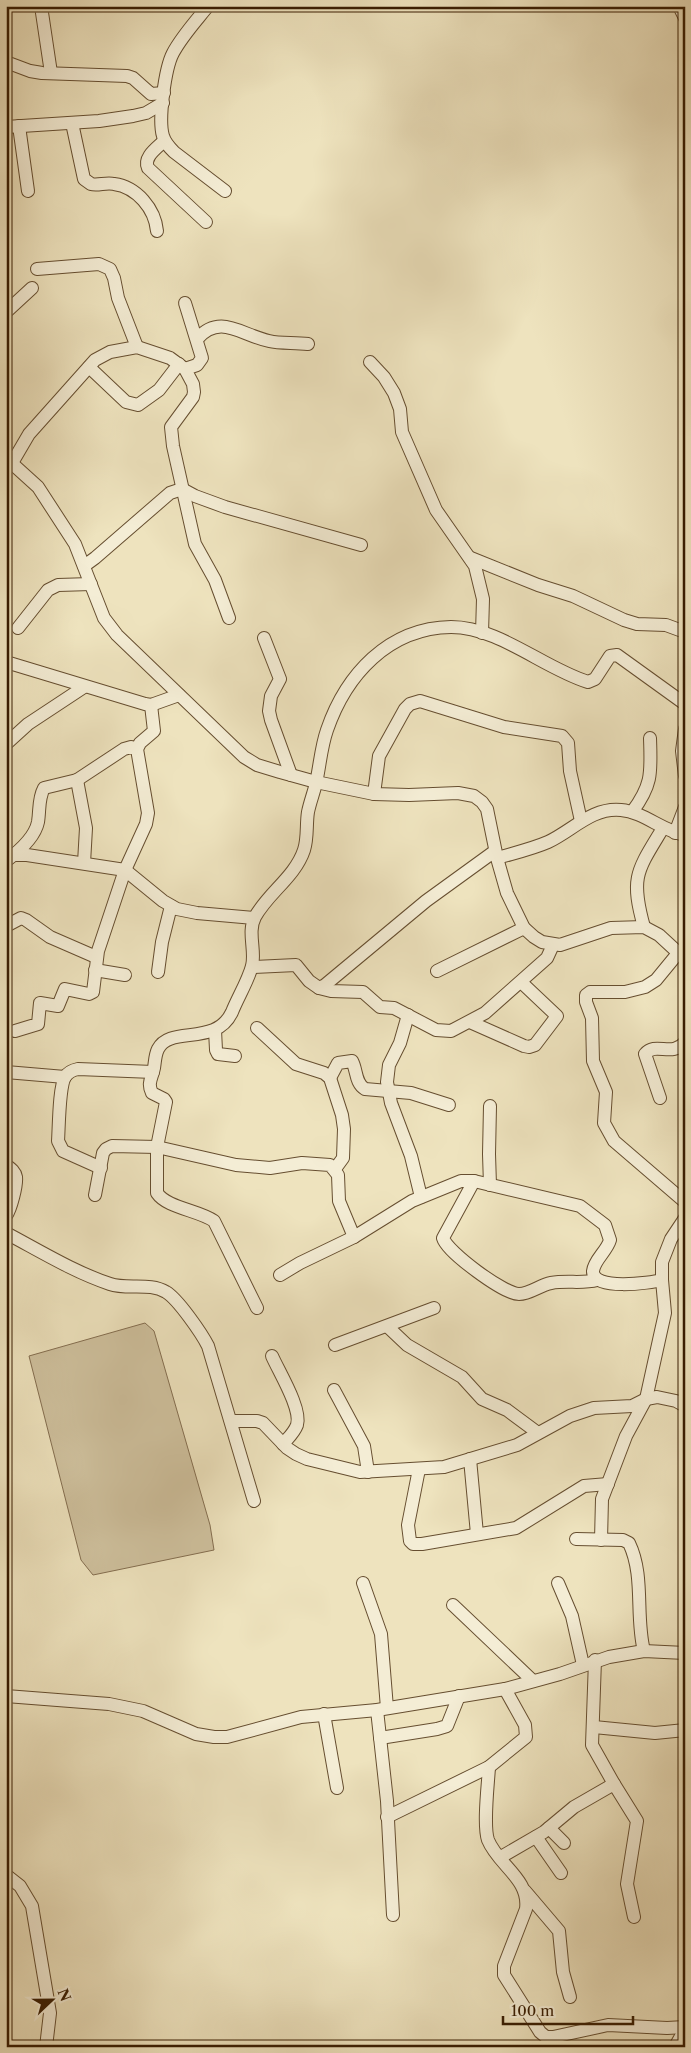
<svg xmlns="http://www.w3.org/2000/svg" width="691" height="2053" viewBox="0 0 691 2053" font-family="'Libre Caslon Text',serif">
	<rect width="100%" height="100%" fill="#eee3be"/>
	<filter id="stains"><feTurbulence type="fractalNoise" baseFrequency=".004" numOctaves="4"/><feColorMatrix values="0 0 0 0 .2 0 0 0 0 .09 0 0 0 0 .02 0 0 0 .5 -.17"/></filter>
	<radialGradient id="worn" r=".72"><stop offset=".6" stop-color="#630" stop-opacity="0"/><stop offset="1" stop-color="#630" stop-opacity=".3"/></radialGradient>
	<!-- green -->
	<polygon fill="#cfc19e" stroke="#846e50" points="145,1323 154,1331 210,1525 214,1550 93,1575 81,1560 29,1356"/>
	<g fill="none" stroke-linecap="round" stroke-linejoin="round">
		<defs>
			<g id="minor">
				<polyline points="41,6 51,73"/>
				<path d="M208,6c-12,15 -26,30 -35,47 -8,15 -15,67 -10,83 2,7 6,11 11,16l51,39"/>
				<polyline points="679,6 685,18"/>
				<polyline points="6,62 30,71 42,73 127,76 133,78 151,94 164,93"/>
				<path d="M72,123l12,56 7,5c7,2 15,-2 23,0 23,3 41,25 43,47"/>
				<polyline points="19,126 28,191"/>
				<polyline points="6,127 99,121 133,116 146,113 163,103"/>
				<path d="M164,141c-7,7 -21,16 -16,27l58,54"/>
				<polyline points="37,269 99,264 110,269 114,278 118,298 137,347"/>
				<polyline points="185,303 202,358 197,365 185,369"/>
				<polyline points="6,312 32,288"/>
				<path d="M197,339c23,-26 44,-4 72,2 12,3 26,1 39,3"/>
				<polyline points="370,362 384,377 394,393 400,409 402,432 436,510 475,566 483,599 482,633"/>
				<polyline points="89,367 126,402 138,405 159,390 179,364"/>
				<polyline points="6,458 38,487 75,544 104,618 117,635 244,757 257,765 280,772 316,782 374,794 409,795 458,793 474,796 482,802 487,809 497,858 507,893 524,928 534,937 542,942 560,945 611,928 644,927 659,935 685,959"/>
				<polyline points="12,463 29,434 95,360 110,352 137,347 170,358 185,369 193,384 194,392 193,397 171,427 173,446 195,544 215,580 229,618"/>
				<polyline points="471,558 538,585 573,596 624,620 637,624 666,625 685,632"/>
				<polyline points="84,566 95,558 170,493 182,489 195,496 225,507 361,545"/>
				<polyline points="18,628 48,590 58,585 91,584"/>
				<polyline points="264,638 280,679 271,696 269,711 271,720 291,775"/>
				<polyline points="6,662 145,704 151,705 179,695"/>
				<polyline points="685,729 682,751 685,776"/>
				<polyline points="6,744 28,724 84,687"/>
				<polyline points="77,780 86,828 84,863"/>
				<polyline points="374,794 379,756 405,709 410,704 420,701 504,727 562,736 568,743 570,771 581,821"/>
				<path d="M632,812c21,-28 19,-40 18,-74"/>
				<polyline points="675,833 685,807"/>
				<polyline points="15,855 27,855 125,870 163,901 177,909 197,913 254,918"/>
				<path d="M497,858c17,-5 35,-9 51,-16 24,-11 44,-35 73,-32 23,2 41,21 64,25"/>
				<path d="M6,861c12,-9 29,-24 32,-39 2,-12 0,-23 6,-34l33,-8 47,-31 7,-2 6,2"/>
				<polyline points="6,926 21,918 26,920 50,937 96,957"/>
				<path d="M644,927c-14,-50 -7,-56 19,-99"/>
				<polyline points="679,952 656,980 645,987 625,992 590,992 586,995 586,1002 592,1018 593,1061 606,1092 604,1123 614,1141 685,1202"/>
				<polyline points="252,967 296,965 309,981 319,988 325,985 426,901 495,851"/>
				<polyline points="95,970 125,975"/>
				<polyline points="437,971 524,928"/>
				<polyline points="158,972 162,942 171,906"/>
				<polyline points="319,988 331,991 363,992 380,1007 394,1008 436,1030 451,1031 485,1013 547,958 553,945"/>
				<polyline points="408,1015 400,1043 389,1065 387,1082 391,1103 411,1156 421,1197"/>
				<polyline points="470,1022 524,1046 529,1047 535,1045 557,1016 521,982"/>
				<polyline points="257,1028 296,1064 324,1073 330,1078 342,1115 344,1129 343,1158 335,1169"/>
				<polyline points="215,1030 216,1050 218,1054 235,1056"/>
				<polyline points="15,1031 38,1024 40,1003 58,1006 65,989 89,994 93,992 98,951 125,870 146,824 148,813 137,749 140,743 154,731 151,705"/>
				<polyline points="6,1072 65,1077"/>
				<path d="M330,1078l8,-15 14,-2c5,9 3,22 13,28l46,4 38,12"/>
				<path d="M660,1098l-15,-44c11,-13 27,4 40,-12"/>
				<polyline points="490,1106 489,1154 490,1185"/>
				<path d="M6,1165c4,3 9,6 10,12 1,8 -5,32 -10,39"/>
				<path d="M101,1168l-38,-17 -5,-10c1,-14 1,-54 7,-64 3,-5 8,-7 13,-8l75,3"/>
				<path d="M474,1181l-31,57c4,14 61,56 76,56 11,0 21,-9 32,-11 16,-3 31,1 46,-3"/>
				<polyline points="95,1195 103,1153 106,1149 112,1146 157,1147 236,1165 270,1168 302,1163 330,1165 338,1175 339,1201 354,1237"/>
				<path d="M6,1233c34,18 68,39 104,51 17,6 40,-2 56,8 12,7 36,42 42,54l46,155"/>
				<path d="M280,1275l20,-12 54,-26 58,-36 49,-20h13l106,25 25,19 5,15c-3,11 -16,20 -17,31 -1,20 57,12 69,9"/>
				<path d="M257,1308l-43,-87c-16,-11 -47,-13 -57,-28v-46l9,-45 -2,-3 -12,-6c-5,-10 0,-15 2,-25 1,-6 1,-13 4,-19 12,-24 58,-2 74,-37 6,-15 16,-31 20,-46 4,-15 -5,-34 3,-49 13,-24 40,-40 49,-67 4,-12 2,-26 4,-38 2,-10 6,-20 8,-29 4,-18 5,-36 11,-53 19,-55 61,-102 124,-103 48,0 92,41 137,55l7,-3 15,-23 7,-1 68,49"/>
				<polyline points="388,1327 407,1345 462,1377 482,1399 507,1410 538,1433"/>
				<polyline points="335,1345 434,1308"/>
				<path d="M272,1356c7,16 30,53 25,69 -3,8 -9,13 -14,19"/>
				<polyline points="334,1390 364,1446 368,1472"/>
				<polyline points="232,1421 257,1421 263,1423 287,1448 296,1454 307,1459 360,1472 444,1467 517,1445 570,1416 594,1408 632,1406 646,1399 657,1397 676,1401 685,1406"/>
				<polyline points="470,1459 477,1534"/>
				<polyline points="419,1469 408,1525 410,1541 413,1544 422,1544 516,1528 584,1486 608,1484"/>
				<path d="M576,1539l47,1 6,3c16,33 6,73 15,108"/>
				<polyline points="601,1540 602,1499 626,1436 646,1399 659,1340 665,1313 662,1280 662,1262 671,1239 685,1218"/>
				<polyline points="363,1583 381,1634 387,1708"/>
				<polyline points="558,1583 572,1616 583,1665"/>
				<polyline points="453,1605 533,1681"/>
				<polyline points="595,1660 592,1745 614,1784 637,1821 627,1884 634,1917"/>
				<polyline points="6,1696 109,1704 143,1711 196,1734 214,1737 227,1737 301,1717 377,1710 505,1689 560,1674 609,1657 644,1651 685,1653"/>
				<polyline points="377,1710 387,1801 393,1915"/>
				<polyline points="324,1714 337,1788"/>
				<polyline points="594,1727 655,1733 685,1730"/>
				<polyline points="380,1738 437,1729 447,1726 459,1696"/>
				<path d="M489,1767c-1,18 -6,58 -1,73 10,25 42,39 38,69l-22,57v9l36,57 6,5h7l55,-12 59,3 18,-1"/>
				<polyline points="387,1817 489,1767 526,1737 525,1725 505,1689"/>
				<polyline points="549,1828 564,1843"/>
				<polyline points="536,1837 561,1873"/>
				<polyline points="501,1857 544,1832 574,1807 614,1784"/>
				<polyline points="6,1875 20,1886 32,1906 50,2013 46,2047"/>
				<polyline points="525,1891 559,1931 563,1972 570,1997"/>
				<polyline points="675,2047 685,2029"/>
			</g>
		</defs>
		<!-- minor casing -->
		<use href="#minor" stroke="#664e30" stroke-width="14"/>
		<!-- minor -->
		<use href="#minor" stroke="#f4edd5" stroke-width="12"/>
	</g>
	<!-- margin -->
	<rect width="691" height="2053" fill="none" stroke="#eee3be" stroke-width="25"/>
	<rect x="8" y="8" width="676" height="2038" fill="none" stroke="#381c01" stroke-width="2.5"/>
	<rect x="12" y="12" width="666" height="2028" fill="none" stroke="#381c01"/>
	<!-- north arrow -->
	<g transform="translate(52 2000) rotate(68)" stroke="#f4edd5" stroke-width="4" paint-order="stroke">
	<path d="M0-4L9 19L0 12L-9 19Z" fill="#381c01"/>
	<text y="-8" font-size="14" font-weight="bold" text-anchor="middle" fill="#381c01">N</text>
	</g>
	<!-- scale -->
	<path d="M503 2016v8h130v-8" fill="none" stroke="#381c01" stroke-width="2.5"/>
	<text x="511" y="2016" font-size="15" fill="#381c01" stroke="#f4edd5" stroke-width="4" paint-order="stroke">100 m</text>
	<rect width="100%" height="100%" filter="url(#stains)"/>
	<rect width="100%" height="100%" fill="url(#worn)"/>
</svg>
